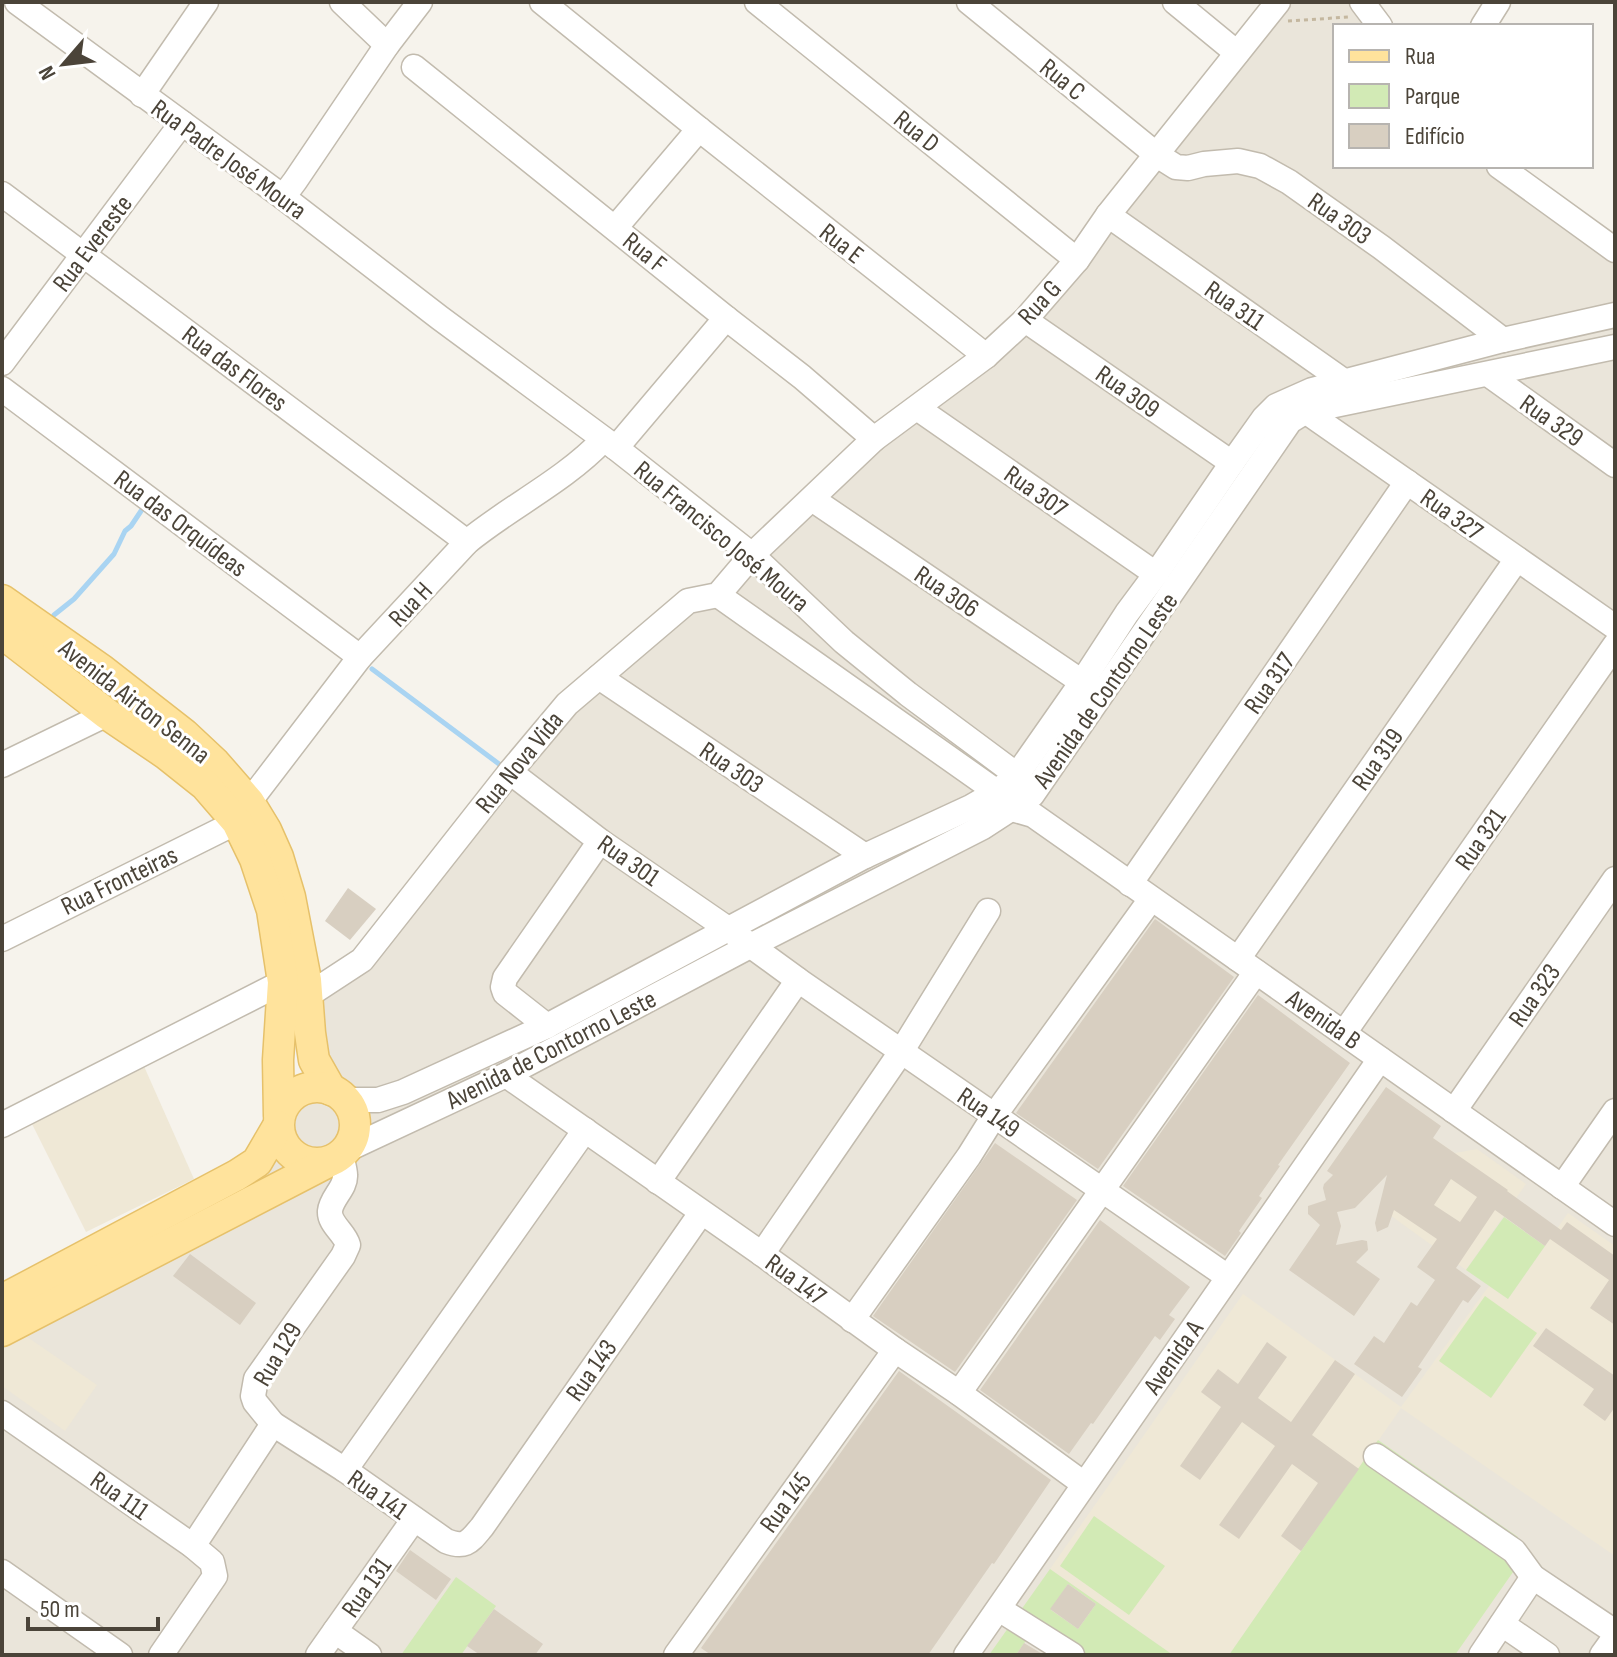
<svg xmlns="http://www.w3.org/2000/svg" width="1617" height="1657" viewBox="0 0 1617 1657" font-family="'Sofia Sans Condensed',sans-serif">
	<rect width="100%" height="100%" fill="#f6f3ec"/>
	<!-- residential -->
	<polygon fill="#eae5da" points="1278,2 1362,2 1380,26 1335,26 1335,166 1499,166 1615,250 1615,1655 2,1655 2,1300 237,1175 293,1094 305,1089 318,1087 307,996 362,960 550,726 986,356"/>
	<!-- education -->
	<g fill="#efe8d6">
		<polygon points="143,1064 194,1179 86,1232 32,1124"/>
		<polygon points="1433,1138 1455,1153 1477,1149 1526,1184 1466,1270 1383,1210"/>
		<polygon points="1568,1213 1615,1246 1615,1556 1401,1408 1229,1655 1173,1655 1050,1569 1243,1294 1401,1407 1489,1286 1508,1299"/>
		<polygon points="20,1332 97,1385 65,1431 2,1386 2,1341"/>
	</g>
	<!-- green -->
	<g fill="#d2eab5" fill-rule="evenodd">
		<polygon points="1504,1217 1545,1246 1508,1299 1466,1270"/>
		<polygon points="1485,1296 1537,1333 1491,1398 1439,1361"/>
		<polygon points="1378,1440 1518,1537 1515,1543 1527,1552 1455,1655 1229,1655"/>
		<polygon points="1094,1516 1165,1566 1129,1615 1060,1566"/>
		<path d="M1050,1569l123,86h-124l-22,-16 -11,16h-27zM1068,1584l28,20 -18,25 -27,-19z"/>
		<polygon points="456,1577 496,1606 461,1655 401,1655"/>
	</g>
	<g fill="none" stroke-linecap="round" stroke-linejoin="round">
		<!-- stream -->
		<g stroke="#a9d4f2" stroke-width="5">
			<polyline points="54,615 74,599 114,554 125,531 131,526 141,511"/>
			<polyline points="372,669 503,767"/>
		</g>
	</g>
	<!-- building -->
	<g fill="#d8cfc1" fill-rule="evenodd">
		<polygon points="348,888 376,909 350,940 325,921"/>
		<polygon points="1155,919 1234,977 1098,1169 1016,1113"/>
		<polygon points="1258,995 1350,1063 1278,1165 1280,1166 1259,1196 1262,1198 1239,1231 1241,1233 1225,1256 1123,1186"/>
		<path d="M1386,1087l55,39 -8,12 75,52 -1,1 54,39 6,-8 48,34v69l-25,-17 19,-28 -59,-41 -5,7 -50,-36 -39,58 25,18 -13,17 -5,-3 -45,67 4,2 -20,28 -48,-33 20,-28 10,7 27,-41 6,4 18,-26 -18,-13 20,-28 -43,-29 -6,17 -11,5 -2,-9 12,-48 -32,33 -18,4 4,14 -5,19 26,-5 5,1 1,9 -12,12 24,17 -26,37 -65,-46 31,-45 -12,-11v-8l18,-6 -3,-12 1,-4 9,-9 -6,-4zM1451,1179l26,18 -17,25 -26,-17z"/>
		<polygon points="995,1143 1077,1200 955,1372 873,1316"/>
		<polygon points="1100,1220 1190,1287 1169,1315 1175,1319 1160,1340 1155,1336 1093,1424 1091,1423 1069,1454 980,1390"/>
		<polygon points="190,1254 256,1303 240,1325 173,1276"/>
		<polygon points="1546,1328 1615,1376 1615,1407 1605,1421 1583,1405 1594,1389 1533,1346"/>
		<polygon points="1267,1342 1287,1357 1258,1398 1291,1422 1335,1360 1355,1374 1312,1435 1359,1469 1301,1551 1281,1536 1318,1483 1292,1464 1239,1539 1219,1525 1275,1446 1242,1422 1200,1480 1180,1466 1221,1407 1201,1392 1218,1369 1238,1384"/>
		<polygon points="899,1371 1051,1480 994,1564 992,1563 928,1655 711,1655 701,1648"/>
		<polygon points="410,1550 451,1579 436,1600 396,1571"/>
		<polygon points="1068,1584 1096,1604 1078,1629 1050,1609"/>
		<polygon points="494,1609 543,1644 535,1655 480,1655 467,1646"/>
		<polygon points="1024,1643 1044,1655 1016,1655"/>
	</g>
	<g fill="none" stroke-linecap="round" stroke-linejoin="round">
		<defs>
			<g id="minor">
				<polyline points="17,2 283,197 440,318 616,448 752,555 844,642 908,694 1017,775 1026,787"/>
				<polyline points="342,2 387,45"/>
				<polyline points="542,2 699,129 986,356"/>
				<polyline points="757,2 1077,260"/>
				<polyline points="969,2 1157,155 1176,167 1188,168 1204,164 1238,161 1260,166 1289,182 1381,247 1503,340"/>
				<polyline points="1175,2 1237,53"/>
				<polyline points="1362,2 1380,26"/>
				<polyline points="1483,26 1498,2"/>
				<polyline points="414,67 726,318 802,377 874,439"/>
				<polyline points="142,95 206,2"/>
				<polyline points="1499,166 1615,250"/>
				<polyline points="2,194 467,542"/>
				<polyline points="283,197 295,181 387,45 420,2"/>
				<polyline points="1108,215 1345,382 1348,393"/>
				<polyline points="615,228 699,129"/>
				<polyline points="1025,320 1232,463"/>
				<polyline points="2,363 182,123"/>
				<polyline points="1488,374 1615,465"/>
				<polyline points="2,389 360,657"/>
				<polyline points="1298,406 1615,627"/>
				<polyline points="917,408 1156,574"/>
				<polyline points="616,448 726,318"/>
				<polyline points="812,499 1082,682"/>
				<polyline points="718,595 997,792 1005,801"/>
				<polyline points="599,677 865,856"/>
				<polyline points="2,765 107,714"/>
				<polyline points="510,772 600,841 728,929 798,980 1228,1277"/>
				<path d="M249,802l111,-145 107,-115c44,-36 97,-61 136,-102"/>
				<polyline points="1012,809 1033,815 1615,1224"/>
				<polyline points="1130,884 1407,482"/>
				<polyline points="2,939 237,822"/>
				<polyline points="1238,959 1517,559"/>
				<polyline points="307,996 362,960 510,772 567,704 688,601 718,595 752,555 874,439 986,356 1025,320 1077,260 1108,215 1278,2"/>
				<polyline points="547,1026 505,993 503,987 505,978 600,841"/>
				<polyline points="1344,1033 1615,645"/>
				<polyline points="506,1075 762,1254 895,1350 959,1393 1084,1484"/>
				<polyline points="345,1100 378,1100 403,1092 547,1026 865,856 971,807 997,792 1017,775 1082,682 1127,613 1156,574 1232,463 1264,418 1276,406 1312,390 1503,340 1615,315"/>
				<polyline points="1454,1111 1615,879"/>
				<polyline points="2,1125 283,982"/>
				<polyline points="346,1150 506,1075 750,946 983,827 1032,795 1290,421 1306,411 1615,347"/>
				<path d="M341,1155c1,6 4,14 4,20 1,13 -14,23 -15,36 -1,13 15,22 18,34l-5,11 -87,123 -3,17 2,6 18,22 72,46 101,71c20,8 24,0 36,-14l219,-314"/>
				<polyline points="658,1182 798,980"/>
				<polyline points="1562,1187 1615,1111"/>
				<polyline points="762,1254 901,1052 988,911"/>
				<polyline points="852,1320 969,1156 994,1116 1151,899"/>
				<polyline points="959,1393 1256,972"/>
				<polyline points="2,1413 193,1546 212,1562 215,1576 161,1655"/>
				<polyline points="1376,1456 1514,1551 1533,1577 1615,1632"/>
				<polyline points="345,1470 585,1130"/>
				<polyline points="193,1546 273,1424"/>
				<polyline points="2,1572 120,1655"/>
				<polyline points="999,1609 1072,1655"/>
				<polyline points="1502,1624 1547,1655"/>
				<polyline points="335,1631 369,1655"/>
				<polyline points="318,1655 414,1519"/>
				<polyline points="676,1655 895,1350"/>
				<polyline points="966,1655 1380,1059"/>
				<polyline points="1481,1655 1533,1577"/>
				<polyline points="1602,1655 1615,1637"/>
			</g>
			<g id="major">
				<polyline points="2,600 102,670 184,734 215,763 249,802 266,830 278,857 290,897 306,980 310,1033 314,1060 331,1090"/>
				<polyline points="2,633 107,714 166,754 205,785 237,822 255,859 272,910 283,982 278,1060 279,1116"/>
				<circle cx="317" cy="1125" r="38"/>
				<polyline points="2,1300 237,1175 257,1162 278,1126"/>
				<polyline points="2,1331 328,1162"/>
			</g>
		</defs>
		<!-- minor casing -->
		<use href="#minor" stroke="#c2bbae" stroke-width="27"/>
		<!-- major casing -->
		<use href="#major" stroke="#e6c16a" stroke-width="33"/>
		<!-- path -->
		<polyline stroke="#c4b79f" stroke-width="3" stroke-dasharray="4 4" stroke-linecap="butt" points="1288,21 1349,17"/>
		<!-- minor -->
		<use href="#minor" stroke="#fff" stroke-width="24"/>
		<!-- major -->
		<use href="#major" stroke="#ffe39c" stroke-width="30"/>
	</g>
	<g text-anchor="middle" stroke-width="6" stroke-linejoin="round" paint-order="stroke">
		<!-- street labels -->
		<g font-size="26" fill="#4b4439" stroke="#fff">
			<text transform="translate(1063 79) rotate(39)" y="9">Rua C</text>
			<text transform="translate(917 131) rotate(39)" y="9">Rua D</text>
			<text transform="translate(229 159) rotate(36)" y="9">Rua Padre José Moura</text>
			<text transform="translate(1340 218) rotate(35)" y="9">Rua 303</text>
			<text transform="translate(92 243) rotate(-53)" y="9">Rua Evereste</text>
			<text transform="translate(842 243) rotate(38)" y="9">Rua E</text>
			<text transform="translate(645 252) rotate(39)" y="9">Rua F</text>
			<text transform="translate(1039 302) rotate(-48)" y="9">Rua G</text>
			<text transform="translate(1235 305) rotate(35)" y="9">Rua 311</text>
			<text transform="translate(235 368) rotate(37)" y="9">Rua das Flores</text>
			<text transform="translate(1128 391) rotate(35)" y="9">Rua 309</text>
			<text transform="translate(1552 420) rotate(35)" y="9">Rua 329</text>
			<text transform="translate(1036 491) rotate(35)" y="9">Rua 307</text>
			<text transform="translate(1452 514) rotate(35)" y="9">Rua 327</text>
			<text transform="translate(181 523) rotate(37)" y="9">Rua das Orquídeas</text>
			<text transform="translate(722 536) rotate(40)" y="9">Rua Francisco José Moura</text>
			<text transform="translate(947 591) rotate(34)" y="9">Rua 306</text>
			<text transform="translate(410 604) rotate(-47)" y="9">Rua H</text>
			<text transform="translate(1269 683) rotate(-55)" y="9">Rua 317</text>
			<text transform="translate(1105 690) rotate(-55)" y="9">Avenida de Contorno Leste</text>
			<text transform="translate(135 701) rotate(38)" y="9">Avenida Airton Senna</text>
			<text transform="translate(1377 759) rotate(-55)" y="9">Rua 319</text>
			<text transform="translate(519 762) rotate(-51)" y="9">Rua Nova Vida</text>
			<text transform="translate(732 767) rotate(34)" y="9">Rua 303</text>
			<text transform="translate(1480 839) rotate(-55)" y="9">Rua 321</text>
			<text transform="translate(629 860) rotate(35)" y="9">Rua 301</text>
			<text transform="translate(119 880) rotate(-26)" y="9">Rua Fronteiras</text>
			<text transform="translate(1534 995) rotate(-55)" y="9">Rua 323</text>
			<text transform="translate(1324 1019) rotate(35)" y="9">Avenida B</text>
			<text transform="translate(551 1049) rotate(-27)" y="9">Avenida de Contorno Leste</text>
			<text transform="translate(989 1112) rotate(34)" y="9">Rua 149</text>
			<text transform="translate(796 1279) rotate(36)" y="9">Rua 147</text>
			<text transform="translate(277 1354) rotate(-59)" y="9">Rua 129</text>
			<text transform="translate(1173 1357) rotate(-55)" y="9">Avenida A</text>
			<text transform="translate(591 1370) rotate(-55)" y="9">Rua 143</text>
			<text transform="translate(378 1494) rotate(35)" y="9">Rua 141</text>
			<text transform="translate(120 1495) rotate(35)" y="9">Rua 111</text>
			<text transform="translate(785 1502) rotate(-54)" y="9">Rua 145</text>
			<text transform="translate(366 1587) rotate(-55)" y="9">Rua 131</text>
		</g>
	</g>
	<!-- border -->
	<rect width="1617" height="1657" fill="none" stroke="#4b4439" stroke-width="8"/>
	<!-- legend -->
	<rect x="1333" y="24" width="260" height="144" fill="#ffffff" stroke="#b7b4b0" stroke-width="2"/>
	<rect x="1349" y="50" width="40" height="12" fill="#ffe39c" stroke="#b7b4b0" stroke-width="2"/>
	<text x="1405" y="64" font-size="24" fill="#4b4439">Rua</text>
	<rect x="1349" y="84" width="40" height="24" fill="#d2eab5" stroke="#b7b4b0" stroke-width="2"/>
	<text x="1405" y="104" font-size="24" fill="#4b4439">Parque</text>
	<rect x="1349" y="124" width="40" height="24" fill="#d8cfc1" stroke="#b7b4b0" stroke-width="2"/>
	<text x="1405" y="144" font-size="24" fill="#4b4439">Edifício</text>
	<!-- north arrow -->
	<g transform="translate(64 64) rotate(242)" stroke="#ffffff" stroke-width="6" paint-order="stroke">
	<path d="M0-6L14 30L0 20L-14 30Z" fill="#4b4439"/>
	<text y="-12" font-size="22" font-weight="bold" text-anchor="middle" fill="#4b4439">N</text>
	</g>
	<!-- scale -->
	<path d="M28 1617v12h130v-12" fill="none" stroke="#4b4439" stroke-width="4"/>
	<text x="40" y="1617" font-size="24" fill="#4b4439" stroke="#ffffff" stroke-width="6" paint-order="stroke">50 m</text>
</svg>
